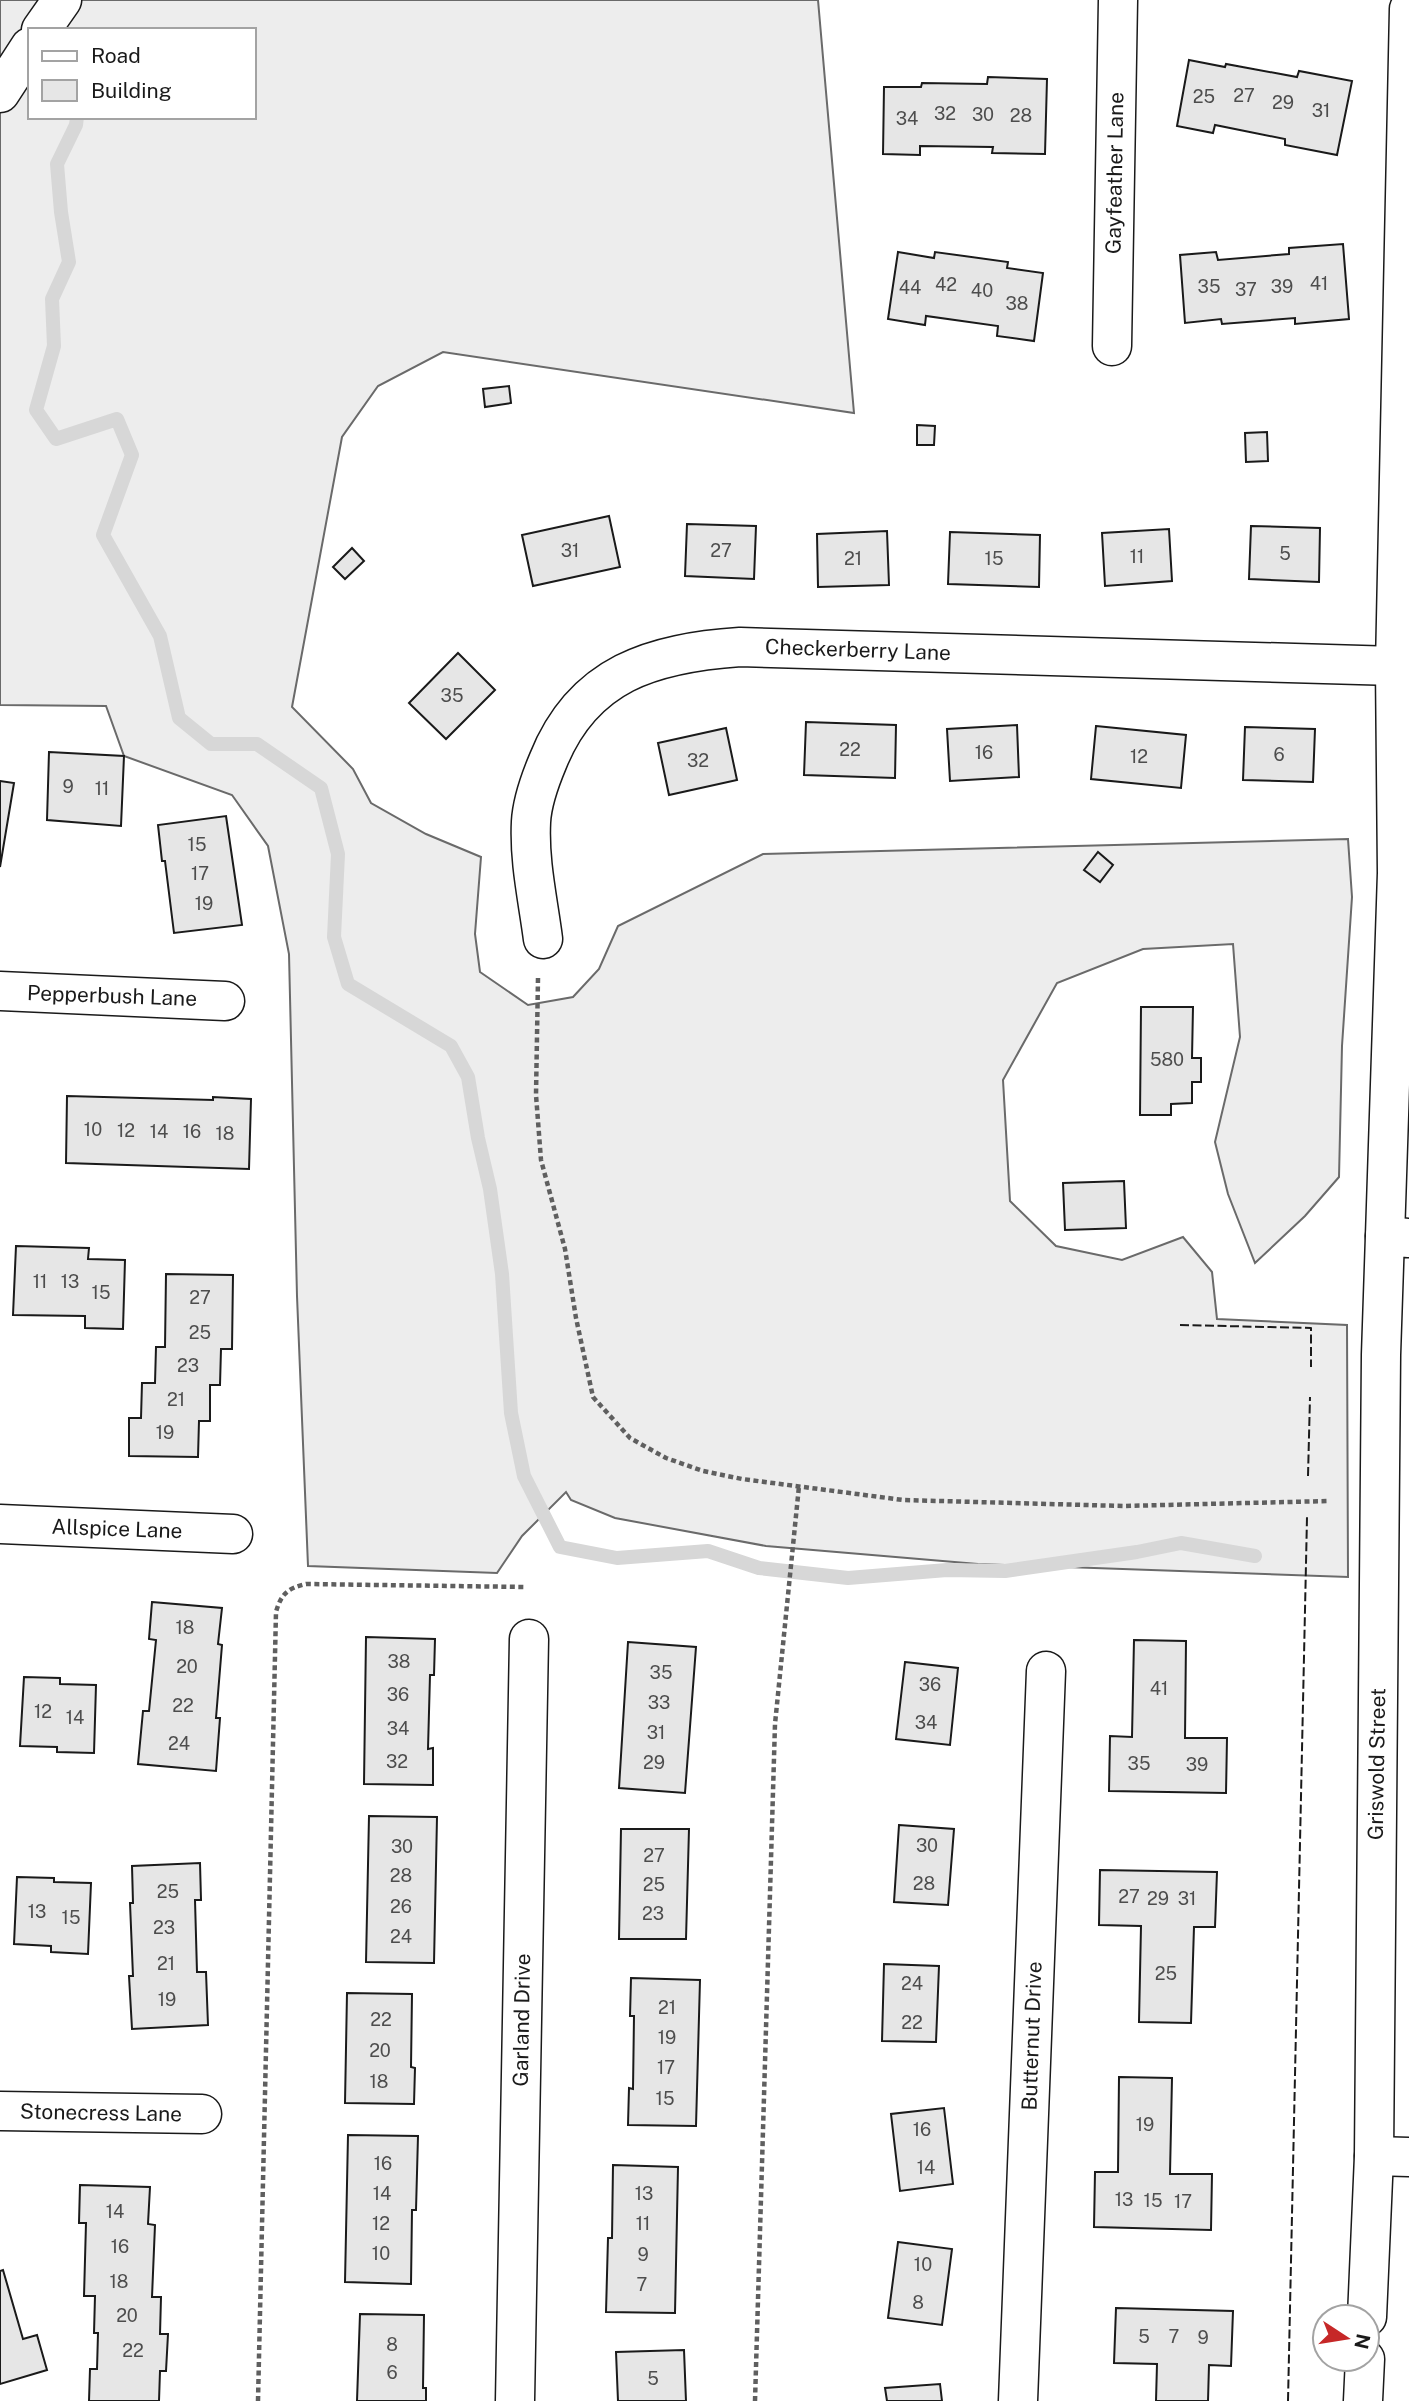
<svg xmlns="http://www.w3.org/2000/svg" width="1409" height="2401" viewBox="0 0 1409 2401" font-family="'Public Sans',sans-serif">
	<rect width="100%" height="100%" fill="#fff"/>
	<!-- built -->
	<path fill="#ededed" stroke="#6a6a6a" stroke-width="2" fill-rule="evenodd" d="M0,0h818l36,413 -411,-61 -65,34 -36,51 -50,270 61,62 18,34 55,31 55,23 -6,77 5,38 48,33 45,-8 26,-28 19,-43 145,-72 585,-15 4,58 -10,149 -3,131 -34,39 -50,47 -27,-69 -13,-52 25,-105 -7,-93 -90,5 -86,34 -54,97 7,121 46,45 66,14 61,-23 29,35 5,47 130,6 1,252 -370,-13 -212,-18 -151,-28 -44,-18 -5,-8 -44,44 -25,37 -189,-7 -11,-270 -8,-342 -21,-108 -36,-51 -108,-39 -18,-50 -106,-1zM30,30h224v87h-224z"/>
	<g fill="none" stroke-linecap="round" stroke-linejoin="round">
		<!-- stream -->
		<polyline stroke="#d7d7d7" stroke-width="14" points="77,117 76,125 57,164 61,212 69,262 52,299 54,346 36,410 56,439 117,419 132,455 103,535 160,636 179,718 211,744 257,744 321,788 338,854 334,937 348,984 451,1046 468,1077 478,1138 490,1189 502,1274 511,1413 524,1476 560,1547 617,1558 708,1551 759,1568 848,1578 947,1570 1005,1571 1137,1552 1181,1543 1255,1556"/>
	</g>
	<!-- building -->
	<g fill="#e6e6e6" stroke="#1a1a1a" stroke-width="2">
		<polygon points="1189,60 1225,67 1226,64 1297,77 1299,71 1352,81 1337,155 1285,145 1285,139 1215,125 1213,133 1177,126"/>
		<polygon points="988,77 1047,79 1045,154 992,153 993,147 920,146 920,155 883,154 884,87 921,87 922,83 987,84"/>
		<polygon points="1343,244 1349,319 1295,324 1295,318 1222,324 1221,319 1185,323 1180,255 1216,252 1218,260 1289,254 1289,248"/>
		<polygon points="898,252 934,258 935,252 1008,262 1007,268 1043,273 1034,341 997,336 998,326 926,316 925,325 888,319"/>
		<polygon points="509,386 511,403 485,407 483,389"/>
		<polygon points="917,425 935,426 934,445 917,445"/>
		<polygon points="1267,432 1268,461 1246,462 1245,433"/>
		<polygon points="609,516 620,567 533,586 522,535"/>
		<polygon points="687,524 756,526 754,579 685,576"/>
		<polygon points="1251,526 1320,528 1319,582 1249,579"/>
		<polygon points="1169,529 1172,581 1105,586 1102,533"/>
		<polygon points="887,531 889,585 818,587 817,534"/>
		<polygon points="950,532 1040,535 1039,587 948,584"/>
		<polygon points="352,548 364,561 345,579 333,567"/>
		<polygon points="458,653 495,690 446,739 409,703"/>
		<polygon points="806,722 896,725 895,778 804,775"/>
		<polygon points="1017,725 1019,777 950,781 947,729"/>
		<polygon points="1096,726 1186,735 1181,788 1091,779"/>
		<polygon points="1245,727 1315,729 1313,782 1243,780"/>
		<polygon points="726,728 737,780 669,795 658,743"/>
		<polygon points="49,752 124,756 121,826 47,820"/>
		<polygon points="0,781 14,783 0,867"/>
		<polygon points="226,816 242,925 174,933 165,861 162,861 158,825"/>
		<polygon points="1098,852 1113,865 1100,882 1084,870"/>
		<polygon points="1141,1007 1193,1007 1192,1058 1201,1058 1201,1082 1192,1082 1192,1103 1171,1104 1171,1115 1140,1115"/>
		<polygon points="67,1096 213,1100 213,1097 251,1099 249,1169 66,1163"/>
		<polygon points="1124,1181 1126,1228 1065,1230 1063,1183"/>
		<polygon points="16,1246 89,1248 88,1259 125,1260 123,1329 85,1328 85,1316 13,1315"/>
		<polygon points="166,1274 233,1275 232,1349 221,1349 220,1385 210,1385 210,1421 199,1421 198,1457 129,1456 129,1418 141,1418 142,1383 155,1383 156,1347 165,1347"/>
		<polygon points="152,1602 222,1608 218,1644 222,1645 216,1718 220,1718 216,1771 138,1764 143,1711 149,1711 156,1640 149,1639"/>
		<polygon points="366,1637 435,1639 434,1675 430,1675 428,1749 433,1748 433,1785 364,1784"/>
		<polygon points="1134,1640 1186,1641 1185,1738 1227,1738 1226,1793 1109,1791 1110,1736 1132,1737"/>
		<polygon points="628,1642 696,1647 685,1793 619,1788"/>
		<polygon points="905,1662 958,1668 950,1745 896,1739"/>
		<polygon points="24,1677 60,1678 60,1684 96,1685 94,1753 57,1752 57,1747 20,1746"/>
		<polygon points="369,1816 437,1817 434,1963 366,1962"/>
		<polygon points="899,1825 954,1829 948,1905 894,1902"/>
		<polygon points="621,1829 689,1829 686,1939 619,1939"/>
		<polygon points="200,1863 201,1900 195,1900 197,1972 206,1972 208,2025 132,2029 129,1976 133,1976 130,1903 133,1903 132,1866"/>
		<polygon points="1100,1870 1217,1872 1215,1927 1194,1927 1191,2023 1139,2022 1141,1926 1099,1925"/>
		<polygon points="17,1877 54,1878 54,1882 91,1883 88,1954 51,1952 51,1946 14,1944"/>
		<polygon points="884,1964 939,1966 936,2042 882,2041"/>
		<polygon points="631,1978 700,1980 696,2126 628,2125 629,2088 633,2089 634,2016 630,2016"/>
		<polygon points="347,1993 412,1994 411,2067 415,2068 414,2104 345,2103"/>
		<polygon points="1119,2077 1172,2078 1170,2174 1212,2174 1211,2230 1094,2227 1095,2172 1118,2172"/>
		<polygon points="944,2108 953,2184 900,2191 891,2114"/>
		<polygon points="348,2135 418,2136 416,2210 412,2210 411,2284 345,2282"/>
		<polygon points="613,2165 678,2167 675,2313 606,2312 608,2238 612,2238"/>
		<polygon points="80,2185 150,2187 148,2224 155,2225 152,2297 161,2297 160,2334 168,2334 166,2371 160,2371 159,2401 89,2401 90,2369 97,2369 98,2333 94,2333 95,2296 84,2296 86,2223 79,2223"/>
		<polygon points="898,2242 952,2249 942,2325 888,2318"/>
		<polygon points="3,2270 23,2339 37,2335 47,2370 0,2384 0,2271"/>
		<polygon points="1116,2308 1233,2311 1231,2366 1209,2365 1208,2401 1156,2401 1157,2364 1114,2363"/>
		<polygon points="360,2314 424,2315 423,2388 426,2388 426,2401 357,2401"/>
		<polygon points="684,2350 686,2401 618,2401 616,2352"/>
		<polygon points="940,2384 942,2401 887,2401 885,2388"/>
	</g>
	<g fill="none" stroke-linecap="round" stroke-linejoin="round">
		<defs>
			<g id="minor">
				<polyline points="41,30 62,0"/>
				<polyline points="0,93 30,47"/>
				<polyline points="1112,346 1118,0"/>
				<path d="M543,939c-5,-39 -14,-77 -12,-117 1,-20 9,-42 17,-61 35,-88 105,-108 192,-114l655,19"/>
				<polyline points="0,991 225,1001"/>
				<polyline points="1385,1236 1397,873 1395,666 1409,9"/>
				<polyline points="0,1524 233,1534"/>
				<polyline points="0,2111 202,2114"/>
				<polyline points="1374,2156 1409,2157"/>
				<polyline points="515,2401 529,1639"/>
				<polyline points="1018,2401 1046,1671"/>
			</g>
			<g id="major">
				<polyline points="1367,2317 1374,2156 1381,1355 1385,1236 1409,1238"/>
				<polyline points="1363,2401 1365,2359"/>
			</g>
		</defs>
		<!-- minor casing -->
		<use href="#minor" stroke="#1a1a1a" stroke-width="41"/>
		<!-- major casing -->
		<use href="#major" stroke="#1a1a1a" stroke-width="41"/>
		<!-- path -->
		<g stroke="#5f5f5f" stroke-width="4.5" stroke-dasharray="5 3.5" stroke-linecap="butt">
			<polyline points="538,978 536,1095 541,1160 565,1249 576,1318 593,1397 630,1438 666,1458 703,1471 742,1479 903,1500 1123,1506 1329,1501"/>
			<path d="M258,2401l18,-789c5,-18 12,-24 30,-28l220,3"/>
			<polyline points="755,2401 775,1724 799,1486"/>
		</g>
		<!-- minor -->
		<use href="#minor" stroke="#fff" stroke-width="38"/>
		<!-- major -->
		<use href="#major" stroke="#fff" stroke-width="38"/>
		<!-- fence -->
		<g stroke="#1a1a1a" stroke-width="2" stroke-dasharray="9 3.5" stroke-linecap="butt">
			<polyline points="1180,1325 1311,1328 1311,1367"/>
			<polyline points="1308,1476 1310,1397"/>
			<polyline points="1288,2401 1307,1517"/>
		</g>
	</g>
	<g text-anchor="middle" stroke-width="5" stroke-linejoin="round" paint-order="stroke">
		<!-- number labels -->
		<g font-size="18" fill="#4d4d4d">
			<text x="1244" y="102">27</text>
			<text x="1204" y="103">25</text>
			<text x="1283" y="109">29</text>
			<text x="1321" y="117">31</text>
			<text x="945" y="120">32</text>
			<text x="983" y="121">30</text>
			<text x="1021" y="122">28</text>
			<text x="907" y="125">34</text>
			<text x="1319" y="290">41</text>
			<text x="946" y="291">42</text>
			<text x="1209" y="293">35</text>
			<text x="1282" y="293">39</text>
			<text x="910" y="294">44</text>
			<text x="1246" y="296">37</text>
			<text x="982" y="297">40</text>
			<text x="1017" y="310">38</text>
			<text x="570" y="557">31</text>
			<text x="721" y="557">27</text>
			<text x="1285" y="560">5</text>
			<text x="1137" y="563">11</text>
			<text x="853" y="565">21</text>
			<text x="994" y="565">15</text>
			<text x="452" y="702">35</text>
			<text x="850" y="756">22</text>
			<text x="984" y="759">16</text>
			<text x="1279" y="761">6</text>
			<text x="1139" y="763">12</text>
			<text x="698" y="767">32</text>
			<text x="68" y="793">9</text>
			<text x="102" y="795">11</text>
			<text x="197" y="851">15</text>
			<text x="200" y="880">17</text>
			<text x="204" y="910">19</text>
			<text x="1167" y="1066">580</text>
			<text x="93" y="1136">10</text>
			<text x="126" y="1137">12</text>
			<text x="159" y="1138">14</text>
			<text x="192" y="1138">16</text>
			<text x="225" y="1140">18</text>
			<text x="40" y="1288">11</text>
			<text x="70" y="1288">13</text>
			<text x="101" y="1299">15</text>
			<text x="200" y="1304">27</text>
			<text x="200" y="1339">25</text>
			<text x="188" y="1372">23</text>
			<text x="176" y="1406">21</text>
			<text x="165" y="1439">19</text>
			<text x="185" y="1634">18</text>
			<text x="399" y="1668">38</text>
			<text x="187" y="1673">20</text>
			<text x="661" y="1679">35</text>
			<text x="930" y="1691">36</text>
			<text x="1159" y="1695">41</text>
			<text x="398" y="1701">36</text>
			<text x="659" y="1709">33</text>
			<text x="183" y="1712">22</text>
			<text x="43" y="1718">12</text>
			<text x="75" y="1724">14</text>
			<text x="926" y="1729">34</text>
			<text x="398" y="1735">34</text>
			<text x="656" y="1739">31</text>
			<text x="179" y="1750">24</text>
			<text x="397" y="1768">32</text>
			<text x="654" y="1769">29</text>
			<text x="1139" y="1770">35</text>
			<text x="1197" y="1771">39</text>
			<text x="927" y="1852">30</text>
			<text x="402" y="1853">30</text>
			<text x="654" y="1862">27</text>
			<text x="401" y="1882">28</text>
			<text x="924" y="1890">28</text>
			<text x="654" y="1891">25</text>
			<text x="168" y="1898">25</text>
			<text x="1129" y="1903">27</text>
			<text x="1158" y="1905">29</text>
			<text x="1187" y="1905">31</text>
			<text x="401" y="1913">26</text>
			<text x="37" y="1918">13</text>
			<text x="653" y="1920">23</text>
			<text x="71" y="1924">15</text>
			<text x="164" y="1934">23</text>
			<text x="401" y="1943">24</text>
			<text x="166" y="1970">21</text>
			<text x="1166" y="1980">25</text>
			<text x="912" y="1990">24</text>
			<text x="167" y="2006">19</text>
			<text x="667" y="2014">21</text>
			<text x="381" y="2026">22</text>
			<text x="912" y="2029">22</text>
			<text x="667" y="2044">19</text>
			<text x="380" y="2057">20</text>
			<text x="666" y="2074">17</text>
			<text x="379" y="2088">18</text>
			<text x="665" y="2105">15</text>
			<text x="1145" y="2131">19</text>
			<text x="922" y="2136">16</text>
			<text x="383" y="2170">16</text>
			<text x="926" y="2174">14</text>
			<text x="382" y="2200">14</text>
			<text x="644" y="2200">13</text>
			<text x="1124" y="2206">13</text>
			<text x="1153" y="2207">15</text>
			<text x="1183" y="2208">17</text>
			<text x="115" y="2218">14</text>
			<text x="381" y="2230">12</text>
			<text x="643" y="2230">11</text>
			<text x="120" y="2253">16</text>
			<text x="381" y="2260">10</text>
			<text x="643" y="2261">9</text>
			<text x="923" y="2271">10</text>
			<text x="119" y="2288">18</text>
			<text x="642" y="2291">7</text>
			<text x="918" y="2309">8</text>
			<text x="127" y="2322">20</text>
			<text x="1144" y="2343">5</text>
			<text x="1174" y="2343">7</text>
			<text x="1203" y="2344">9</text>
			<text x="392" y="2351">8</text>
			<text x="133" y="2357">22</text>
			<text x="392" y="2379">6</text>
			<text x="653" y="2385">5</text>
		</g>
		<!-- street labels -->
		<g font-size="21" fill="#1a1a1a" stroke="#fff">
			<text transform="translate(1115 173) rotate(-89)" y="7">Gayfeather Lane</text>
			<text transform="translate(858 650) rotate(2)" y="7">Checkerberry Lane</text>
			<text transform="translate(112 996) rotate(2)" y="7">Pepperbush Lane</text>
			<text transform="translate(117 1529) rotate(2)" y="7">Allspice Lane</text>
			<text transform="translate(1377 1764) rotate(-89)" y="7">Griswold Street</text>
			<text transform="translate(522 2020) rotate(-89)" y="7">Garland Drive</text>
			<text transform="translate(1032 2036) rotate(-88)" y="7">Butternut Drive</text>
			<text transform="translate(101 2113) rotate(1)" y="7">Stonecress Lane</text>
		</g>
	</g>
	<!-- legend -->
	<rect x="28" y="28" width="228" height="91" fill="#ffffff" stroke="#a3a3a3" stroke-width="2"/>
	<rect x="42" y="51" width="35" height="10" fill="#ffffff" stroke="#a3a3a3" stroke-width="2"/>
	<text x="91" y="63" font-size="21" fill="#1a1a1a">Road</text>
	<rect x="42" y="80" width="35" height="21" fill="#e6e6e6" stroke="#a3a3a3" stroke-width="2"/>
	<text x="91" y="98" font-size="21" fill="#1a1a1a">Building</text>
	<!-- north arrow -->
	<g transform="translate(1346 2338) rotate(102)"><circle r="33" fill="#ffffff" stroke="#a3a3a3" stroke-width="2"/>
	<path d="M0-5L12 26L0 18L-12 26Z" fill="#c62828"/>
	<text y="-10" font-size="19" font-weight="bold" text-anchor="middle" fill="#1a1a1a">N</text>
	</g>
</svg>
